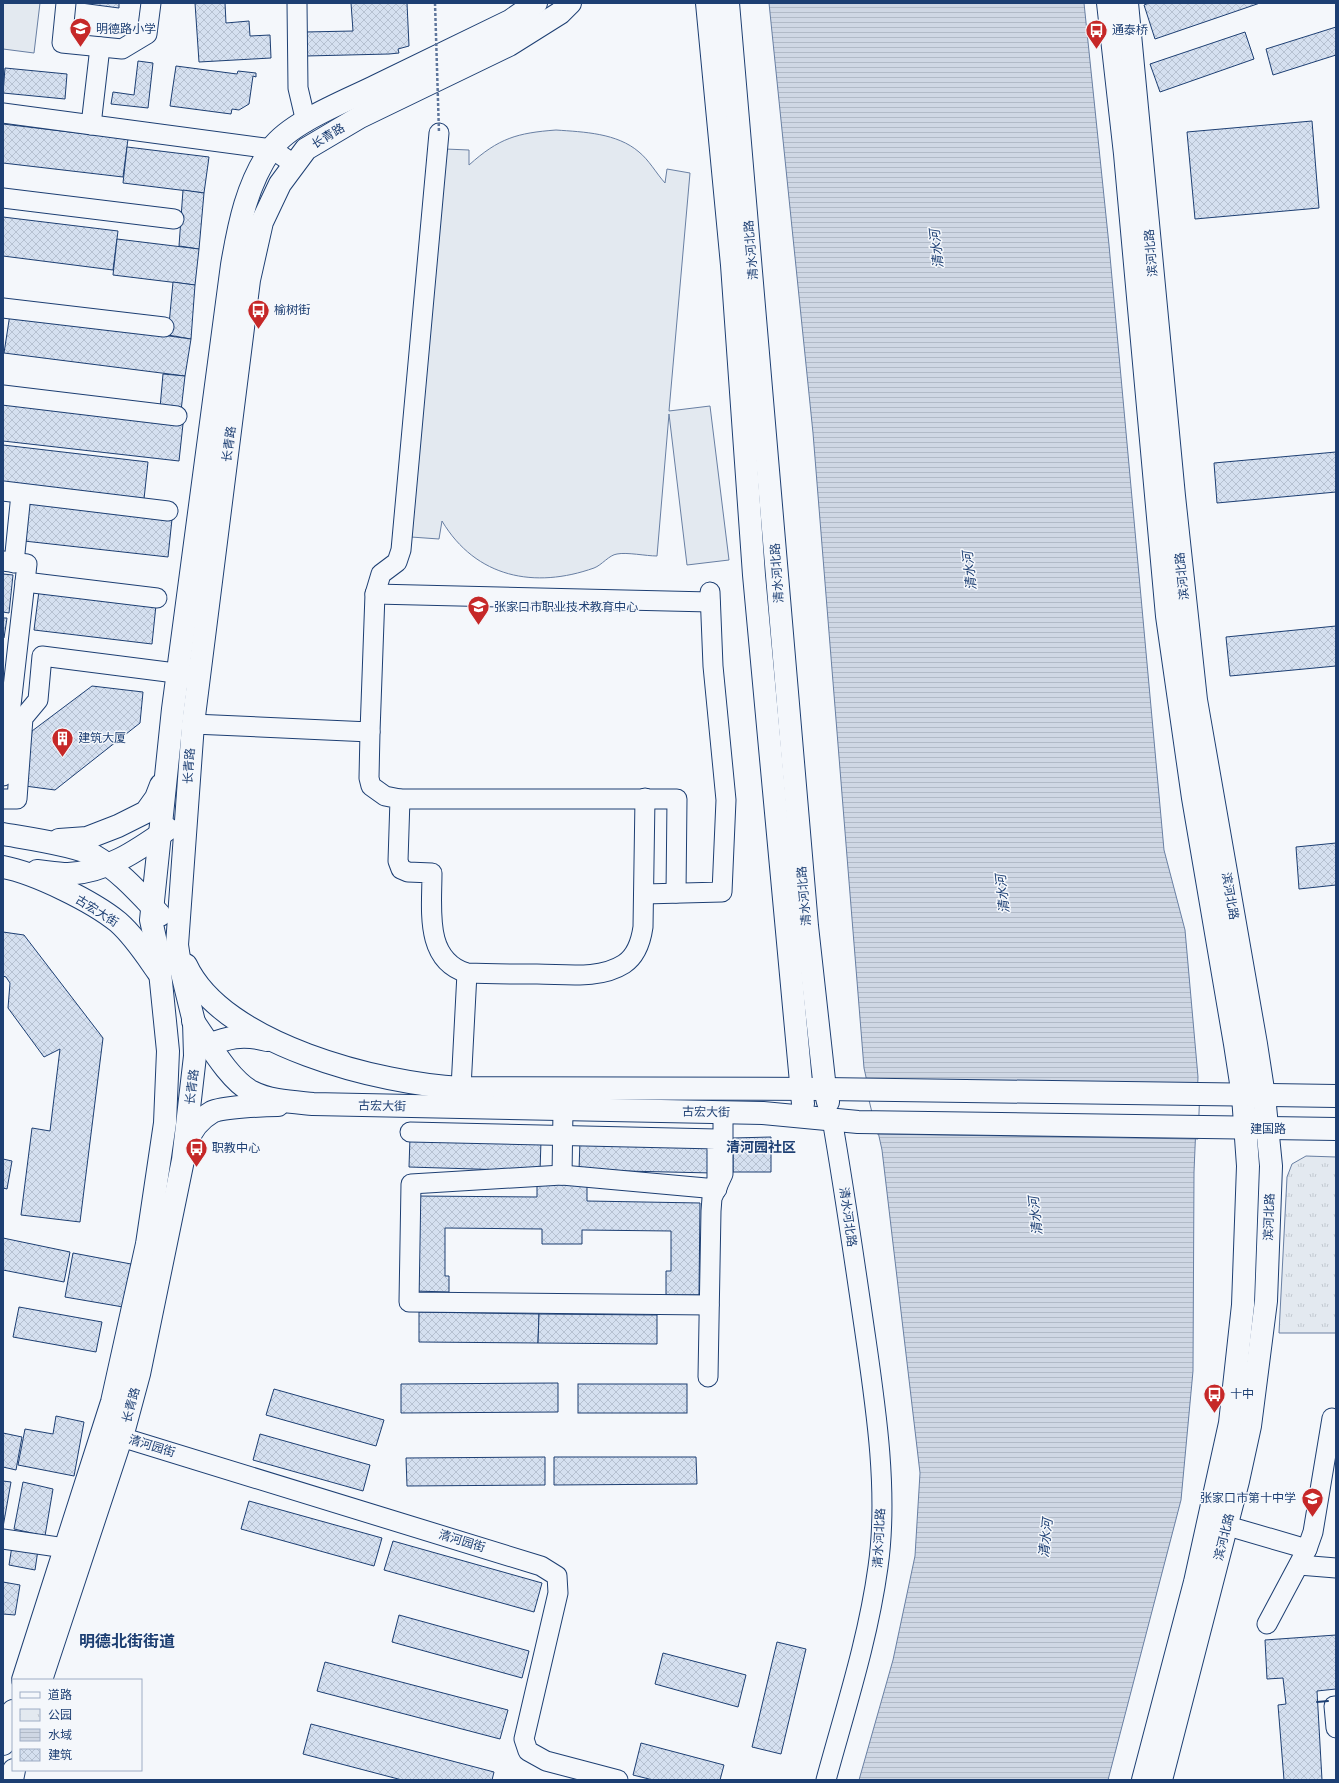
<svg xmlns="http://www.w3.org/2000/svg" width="1339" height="1783" viewBox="0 0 1339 1783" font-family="'DejaVu Sans','Noto Sans SC',sans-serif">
	<defs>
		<pattern id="park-tufts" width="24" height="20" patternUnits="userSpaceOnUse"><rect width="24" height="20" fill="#e3e9f0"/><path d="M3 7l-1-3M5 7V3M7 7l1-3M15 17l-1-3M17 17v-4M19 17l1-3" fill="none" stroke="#c2c9d1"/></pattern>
		<pattern id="water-rules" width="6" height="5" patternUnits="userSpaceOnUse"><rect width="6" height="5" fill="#cfd7e4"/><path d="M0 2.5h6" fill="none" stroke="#b1bac7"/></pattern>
		<pattern id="building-cross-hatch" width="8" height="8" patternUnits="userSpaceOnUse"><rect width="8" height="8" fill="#d5e0f0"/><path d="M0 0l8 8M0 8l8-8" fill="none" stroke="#b6c1d1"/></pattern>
	</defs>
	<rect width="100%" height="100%" fill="#f4f7fb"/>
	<!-- grass -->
	<g fill="#e3e9f0" stroke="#687fa3">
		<polygon points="3,3 40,3 34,53 3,49"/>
		<path d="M556,130c28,2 61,3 83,22 10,8 17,21 26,31l2,-14 23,4 -21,238 41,-5 19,154 -42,5 -18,-151 -12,142c-11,0 -30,-4 -40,-2 -8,1 -15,11 -23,14 -59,21 -118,10 -152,-47l-3,18 -28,-2 34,-388 24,1v15c30,-27 48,-32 87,-35z"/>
	</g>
	<!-- park -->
	<polygon fill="url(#park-tufts)" stroke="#687fa3" points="1306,1156 1336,1157 1336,1333 1279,1333 1287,1177 1292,1164"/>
	<!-- water -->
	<polygon fill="url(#water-rules)" stroke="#687fa3" points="769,3 1084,3 1109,245 1164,850 1185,930 1198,1077 1194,1172 1193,1371 1181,1500 1108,1780 859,1780 893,1660 915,1556 920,1473 882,1150 864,1068 813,433"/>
	<!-- pier -->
	<polygon fill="#f4f7fb" stroke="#687fa3" points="865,1083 1200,1087 1198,1139 877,1134"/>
	<!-- building -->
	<g fill="url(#building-cross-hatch)" stroke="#1d3f73">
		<polygon points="81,3 119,3 119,8"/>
		<polygon points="195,3 225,3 226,23 249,21 250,36 270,35 271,58 199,62"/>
		<polygon points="351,3 407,3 409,46 398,49 399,53 389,54 306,56 305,32 353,31"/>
		<polygon points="1149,3 1260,3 1155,39 1144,5"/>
		<polygon points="1336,27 1336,55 1273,75 1266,49"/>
		<polygon points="1245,32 1254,59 1160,92 1150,64"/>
		<polygon points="138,61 153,63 148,108 111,104 113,92 134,95"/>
		<polygon points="176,66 237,74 238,71 256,73 256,77 253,76 249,104 239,110 232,109 231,114 170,106"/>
		<polygon points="5,68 67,74 65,99 3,93"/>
		<polygon points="1312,121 1319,208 1195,219 1187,132"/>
		<polygon points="3,124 128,139 123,177 3,163"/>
		<polygon points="127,147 209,157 204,193 123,183"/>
		<polygon points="183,190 204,193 199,249 179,246"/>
		<polygon points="3,217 118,231 113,270 3,256"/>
		<polygon points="117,239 199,249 195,285 113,275"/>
		<polygon points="173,282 195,285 191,339 168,335"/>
		<polygon points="10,314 191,339 185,376 4,353"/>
		<polygon points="163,374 185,376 181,411 160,408"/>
		<polygon points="3,403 183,424 179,461 3,441"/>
		<polygon points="3,445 148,462 144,499 3,482"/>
		<polygon points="1336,452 1336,492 1217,503 1214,463"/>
		<polygon points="29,503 172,519 168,557 24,541"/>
		<polygon points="3,574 13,575 9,613 3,612"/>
		<polygon points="39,591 156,605 152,644 34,630"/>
		<polygon points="3,618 7,618 4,638 3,638"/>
		<polygon points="1336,626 1336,666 1230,676 1226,637"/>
		<polygon points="92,686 143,692 140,723 55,790 25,786 32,731"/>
		<polygon points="1336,843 1336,885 1299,889 1296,847"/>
		<polygon points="3,932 24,935 103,1038 80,1222 21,1215 32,1128 50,1131 60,1049 44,1057 8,1008 10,983 6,977 3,976"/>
		<polygon points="410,1137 541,1141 540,1171 409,1167"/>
		<polygon points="771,1137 771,1172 733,1172 733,1138"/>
		<polygon points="580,1140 714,1143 713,1173 579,1170"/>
		<polygon points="3,1159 12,1161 7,1189 3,1188"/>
		<polygon points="537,1181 587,1182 587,1201 700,1203 699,1295 666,1295 666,1271 671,1271 671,1231 582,1230 582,1244 542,1244 542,1229 445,1228 445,1276 449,1276 449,1292 414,1291 415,1196 537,1197"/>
		<polygon points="3,1238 70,1252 64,1282 3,1270"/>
		<polygon points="73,1253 131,1264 123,1307 65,1297"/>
		<polygon points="19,1307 102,1322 96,1352 13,1337"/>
		<polygon points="419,1312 539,1314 538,1343 419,1342"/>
		<polygon points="539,1314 657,1315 657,1344 538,1343"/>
		<polygon points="558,1383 558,1412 401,1413 401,1384"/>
		<rect x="578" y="1384" width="109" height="29"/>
		<polygon points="274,1389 384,1420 376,1446 266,1415"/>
		<polygon points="56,1416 84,1422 74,1476 18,1465 25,1429 53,1434"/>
		<polygon points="3,1433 22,1437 16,1470 3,1467"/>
		<polygon points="260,1434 370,1465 363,1491 253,1460"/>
		<polygon points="545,1457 545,1485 407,1486 406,1458"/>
		<polygon points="554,1457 696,1457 697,1484 554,1485"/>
		<polygon points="3,1481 11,1482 3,1527"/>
		<polygon points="23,1482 53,1489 45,1536 14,1529"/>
		<polygon points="249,1501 382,1538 374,1566 241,1529"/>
		<polygon points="393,1541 542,1583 534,1612 384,1570"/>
		<polygon points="12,1546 38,1550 35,1570 9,1565"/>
		<polygon points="3,1582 20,1585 15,1615 3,1614"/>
		<polygon points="399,1615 529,1651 522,1678 392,1642"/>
		<polygon points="1336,1635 1336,1689 1317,1691 1322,1780 1284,1780 1278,1705 1286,1704 1283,1678 1267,1679 1265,1640"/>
		<polygon points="777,1642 806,1649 781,1754 752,1747"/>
		<polygon points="663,1653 746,1675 738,1707 655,1684"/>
		<polygon points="325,1662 508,1710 500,1739 317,1691"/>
		<polygon points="311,1724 494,1772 492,1780 402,1780 303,1754"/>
		<polygon points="641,1743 724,1765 720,1780 653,1780 633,1775"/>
	</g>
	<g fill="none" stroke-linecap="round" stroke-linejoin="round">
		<defs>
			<g id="minor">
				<polyline points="66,3 62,43 122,49 147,34 151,3"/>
				<polyline points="297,3 298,88 306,122"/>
				<polyline points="3,113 272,149 295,165"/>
				<polyline points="91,125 100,47"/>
				<polyline points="3,198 174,219"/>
				<polyline points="3,308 164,327"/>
				<polyline points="3,395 177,416"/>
				<polyline points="3,491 168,511"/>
				<polyline points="3,561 27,564 3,776"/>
				<polyline points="14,563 21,494"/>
				<polyline points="25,582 157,598"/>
				<polyline points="375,594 381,574 397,562 401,550 439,133"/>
				<polyline points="193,724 370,732 375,594 710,602"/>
				<path d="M370,732l-1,46 2,8 14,10 15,3 -2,62 3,8 7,3 24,1c0,36 -8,87 35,100 23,1 47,1 70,1 28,0 62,6 87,-10 12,-8 17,-23 19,-37l2,-129"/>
				<polyline points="3,799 17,799 23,718 38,700 42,656 191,675"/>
				<polyline points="400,799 677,799 676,893"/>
				<polyline points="644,894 722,892 726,800 713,666 710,592"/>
				<polyline points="461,1088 467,973"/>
				<polyline points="410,1132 717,1139 717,1189 562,1175 411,1184 409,1302 709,1305"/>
				<polyline points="562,1175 563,1110"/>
				<polyline points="708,1377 711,1211 712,1198 723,1174 723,1113"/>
				<polyline points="108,1433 541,1566 557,1576 558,1593 524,1739 528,1751 546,1761 618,1780"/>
				<polyline points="1214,1522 1307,1549"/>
				<polyline points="3,1539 65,1548"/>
				<polyline points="1299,1565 1336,1568"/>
				<polyline points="1267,1624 1307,1549 1313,1532 1332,1418"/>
				<polyline points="1336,1706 1334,1706 1336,1728"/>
				<path d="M826,1780c19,-70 42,-140 52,-213 11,-77 -3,-165 -14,-241 -10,-69 -20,-138 -32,-207"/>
			</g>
			<g id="major">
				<polyline points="707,3 732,265 754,575 803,1104"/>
				<polyline points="728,3 807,926 825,1089 828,1102"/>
				<polyline points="1108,3 1125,154 1167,616 1193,798 1235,1044 1243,1096 1248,1166 1243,1305 1230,1423 1195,1582 1143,1780"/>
				<polyline points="1127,3 1174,496 1196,700 1256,1044 1264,1096 1271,1166 1266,1301 1250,1426 1238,1481 1161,1780"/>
				<path d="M3,834c22,4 73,11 90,21 26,15 47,39 67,60"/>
				<polyline points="59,840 87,838 118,826 146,812 156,798 161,785"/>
				<path d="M3,867c32,6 89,34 115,55 16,14 28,33 40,50"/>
				<path d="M37,871c10,1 21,3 31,3 39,-2 70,-24 100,-45"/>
				<path d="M186,965c37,80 195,119 275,123l364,1 511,7"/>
				<path d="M193,1021c15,21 36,59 59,71 17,9 41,10 61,12l450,9 95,9 478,7"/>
				<path d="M196,1049c27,-9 41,-17 71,-9"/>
				<path d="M187,1143c4,-13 13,-24 25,-31 10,-5 53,-7 66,-7"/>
				<path d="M23,1680l89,-278 35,-158 18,-121 3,-72 -10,-99 -7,-32 22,-211 59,-444c7,-41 15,-82 40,-117 19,-26 74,-47 104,-62 44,-21 89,-43 134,-65l26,-18"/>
				<polyline points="41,1680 125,1426 139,1374 183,1160 195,1056 194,1022 180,965 177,945 193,724 249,280 262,222 280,184 306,149 360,117 509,45 560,13 570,3"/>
				<polyline points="3,1744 13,1711"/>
				<polyline points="12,1780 14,1770"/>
			</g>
		</defs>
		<!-- minor casing -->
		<use href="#minor" stroke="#1d3f73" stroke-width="21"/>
		<!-- major casing -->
		<use href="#major" stroke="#1d3f73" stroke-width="24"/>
		<!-- minor -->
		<use href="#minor" stroke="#f4f7fb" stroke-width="19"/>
		<!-- major -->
		<use href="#major" stroke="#f4f7fb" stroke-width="22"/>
		<!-- path-bridge -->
		<polyline stroke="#5e769c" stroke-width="2.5" stroke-dasharray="3 2" stroke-linecap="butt" points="435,3 439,133"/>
		<!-- wall -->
		<polyline stroke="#1d3f73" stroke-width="2" points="1317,1702 1328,1701"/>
	</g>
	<!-- icons -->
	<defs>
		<symbol id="school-pin" viewBox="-11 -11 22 30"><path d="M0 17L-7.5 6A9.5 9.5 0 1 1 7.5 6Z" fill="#c62828" stroke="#f4f7fb"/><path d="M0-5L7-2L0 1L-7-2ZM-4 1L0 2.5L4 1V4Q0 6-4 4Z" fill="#fff"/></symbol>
		<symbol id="bus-pin" viewBox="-11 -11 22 30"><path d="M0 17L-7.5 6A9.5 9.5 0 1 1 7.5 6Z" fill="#c62828" stroke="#f4f7fb"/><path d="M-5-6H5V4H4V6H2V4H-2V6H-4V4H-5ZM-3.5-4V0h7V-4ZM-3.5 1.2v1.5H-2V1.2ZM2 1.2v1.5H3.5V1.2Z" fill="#fff"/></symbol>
		<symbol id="building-pin" viewBox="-11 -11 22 30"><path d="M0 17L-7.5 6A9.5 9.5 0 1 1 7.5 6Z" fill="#c62828" stroke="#f4f7fb"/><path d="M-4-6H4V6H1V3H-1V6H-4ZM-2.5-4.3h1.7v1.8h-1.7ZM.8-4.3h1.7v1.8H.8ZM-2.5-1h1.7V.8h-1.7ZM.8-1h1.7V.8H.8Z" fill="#fff"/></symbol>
	</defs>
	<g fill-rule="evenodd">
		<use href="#school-pin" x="68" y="16" width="25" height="34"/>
		<use href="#bus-pin" x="1084" y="18" width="25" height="34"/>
		<use href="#bus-pin" x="246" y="298" width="25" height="34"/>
		<use href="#school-pin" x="466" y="594" width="25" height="34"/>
		<use href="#building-pin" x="50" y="726" width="25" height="34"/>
		<use href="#bus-pin" x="184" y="1136" width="25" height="34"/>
		<use href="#bus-pin" x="1202" y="1382" width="25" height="34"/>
		<use href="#school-pin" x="1300" y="1486" width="25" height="34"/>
	</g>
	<g text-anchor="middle" stroke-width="3" stroke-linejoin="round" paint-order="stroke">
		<!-- poi labels -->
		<g font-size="12" fill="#1d3f73" stroke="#f4f7fb" text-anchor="start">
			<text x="96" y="33">明德路小学</text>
			<text x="1112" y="34">通泰桥</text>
			<text x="274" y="314">榆树街</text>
			<text x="494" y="611">张家口市职业技术教育中心</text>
			<text x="78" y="742">建筑大厦</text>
			<text x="212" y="1152">职教中心</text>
			<text x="1230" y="1398">十中</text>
			<text x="1296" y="1502" text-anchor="end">张家口市第十中学</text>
		</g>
		<!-- street labels -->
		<g font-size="12" fill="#1d3f73" stroke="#f4f7fb">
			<text transform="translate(328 136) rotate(-31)" y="4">长青路</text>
			<text transform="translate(751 250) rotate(-95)" y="4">清水河北路</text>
			<text transform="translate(1151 253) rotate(-95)" y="4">滨河北路</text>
			<text transform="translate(229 444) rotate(-82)" y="4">长青路</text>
			<text transform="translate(777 573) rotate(-94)" y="4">清水河北路</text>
			<text transform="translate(1182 576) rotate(-96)" y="4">滨河北路</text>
			<text transform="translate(189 766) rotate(-86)" y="4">长青路</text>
			<text transform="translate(804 896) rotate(-95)" y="4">清水河北路</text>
			<text transform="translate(1230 896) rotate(80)" y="4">滨河北路</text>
			<text transform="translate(97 911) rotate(32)" y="4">古宏大街</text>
			<text transform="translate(192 1087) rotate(-83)" y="4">长青路</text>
			<text transform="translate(382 1106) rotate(1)" y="4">古宏大街</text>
			<text transform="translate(706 1112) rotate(1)" y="4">古宏大街</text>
			<text x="1268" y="1133">建国路</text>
			<text transform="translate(848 1217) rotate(82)" y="4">清水河北路</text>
			<text transform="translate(1269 1217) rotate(-88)" y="4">滨河北路</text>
			<text transform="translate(131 1405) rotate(-75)" y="4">长青路</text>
			<text transform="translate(152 1446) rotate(17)" y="4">清河园街</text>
			<text transform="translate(1224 1537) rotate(-76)" y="4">滨河北路</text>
			<text transform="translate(879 1538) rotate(-87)" y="4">清水河北路</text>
			<text transform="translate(462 1541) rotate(17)" y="4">清河园街</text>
		</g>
		<!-- water labels -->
		<g font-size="13" font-style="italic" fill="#1d3f73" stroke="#f4f7fb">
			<text transform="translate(936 249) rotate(-96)" y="5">清水河</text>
			<text transform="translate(969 571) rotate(-96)" y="5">清水河</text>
			<text transform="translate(1002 894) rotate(-96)" y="5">清水河</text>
			<text transform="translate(1035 1216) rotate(-96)" y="5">清水河</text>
			<text transform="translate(1045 1538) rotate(-84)" y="5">清水河</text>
		</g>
		<!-- quarter labels -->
		<g font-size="14" font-weight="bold" fill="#1d3f73" stroke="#f4f7fb">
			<text x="761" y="1152">清河园社区</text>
		</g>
		<!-- district labels -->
		<g font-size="16" font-weight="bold" fill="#1d3f73" stroke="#f4f7fb">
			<text x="127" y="1647">明德北街街道</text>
		</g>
	</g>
	<!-- border -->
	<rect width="1339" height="1783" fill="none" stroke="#1d3f73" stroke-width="8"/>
	<!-- legend -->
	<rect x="12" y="1679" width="130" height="92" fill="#f4f7fb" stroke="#9eadc5"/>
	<rect x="20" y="1692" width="20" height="6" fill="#f4f7fb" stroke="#9eadc5"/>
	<text x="48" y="1699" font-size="12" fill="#1d3f73">道路</text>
	<rect x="20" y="1709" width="20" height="12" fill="url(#park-tufts)" stroke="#9eadc5"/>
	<text x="48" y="1719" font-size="12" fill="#1d3f73">公园</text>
	<rect x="20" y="1729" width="20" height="12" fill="url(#water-rules)" stroke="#9eadc5"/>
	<text x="48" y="1739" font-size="12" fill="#1d3f73">水域</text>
	<rect x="20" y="1749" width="20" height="12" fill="url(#building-cross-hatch)" stroke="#9eadc5"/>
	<text x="48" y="1759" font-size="12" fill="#1d3f73">建筑</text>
</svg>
